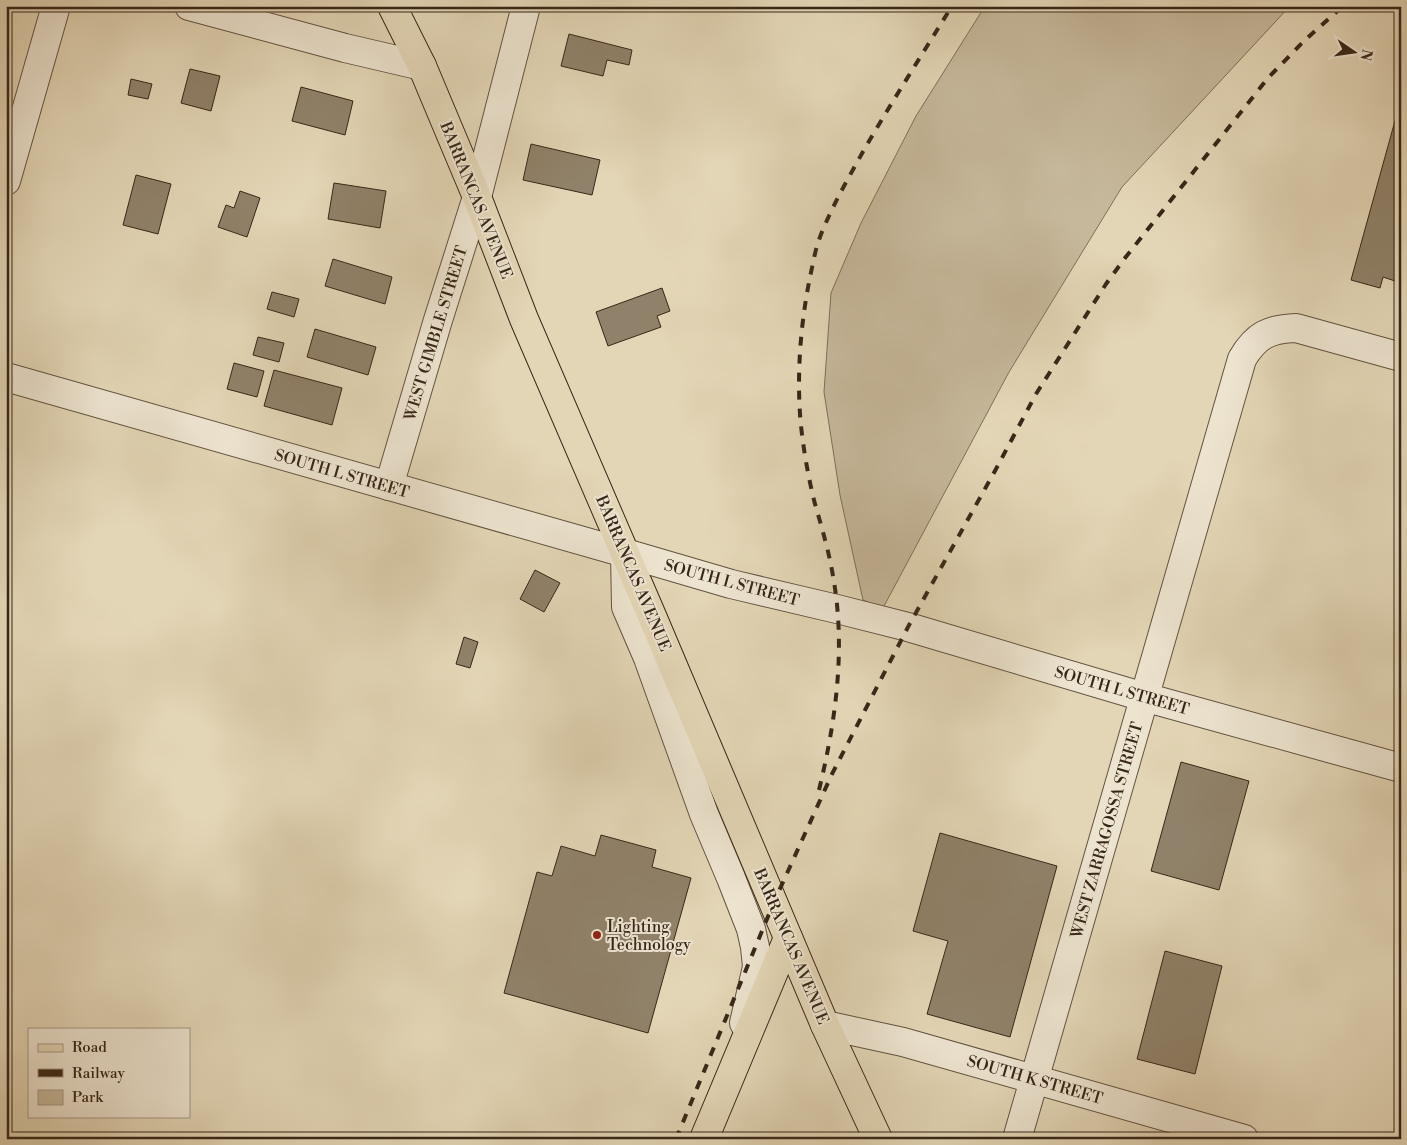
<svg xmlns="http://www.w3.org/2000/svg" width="1407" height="1145" viewBox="0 0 1407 1145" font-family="'Libre Bodoni',serif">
	<rect width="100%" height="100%" fill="#e3d6b6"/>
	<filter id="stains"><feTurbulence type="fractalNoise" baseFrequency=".004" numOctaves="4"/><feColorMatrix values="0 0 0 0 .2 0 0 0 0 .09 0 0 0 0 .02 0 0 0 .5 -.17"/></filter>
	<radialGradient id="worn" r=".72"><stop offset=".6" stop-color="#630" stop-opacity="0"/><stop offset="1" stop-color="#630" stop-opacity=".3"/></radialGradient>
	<!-- green -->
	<polygon fill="#c6b89b" stroke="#7e705a" points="985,6 1290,6 1122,187 1009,372 883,608 863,600 840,495 824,392 831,293 861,223 916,116"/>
	<!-- building -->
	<g fill="#90826a" stroke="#372718">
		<polygon points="569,34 632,50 629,65 607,60 603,76 561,66"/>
		<polygon points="190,69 220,76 211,111 181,103"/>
		<polygon points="131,79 152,84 148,99 128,95"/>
		<polygon points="301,87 353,101 345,135 292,121"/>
		<polygon points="1401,99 1401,283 1383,277 1380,288 1351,280"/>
		<polygon points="531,144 600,160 592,195 523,180"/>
		<polygon points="136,175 171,184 158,234 123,225"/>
		<polygon points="334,183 386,191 380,228 328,219"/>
		<polygon points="240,191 260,198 247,237 218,227 226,205 234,208"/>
		<polygon points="333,259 392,277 385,304 325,286"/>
		<polygon points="662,288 670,311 657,316 661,327 608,346 596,312"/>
		<polygon points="272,292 299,299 294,317 267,309"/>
		<polygon points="315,329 376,347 368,375 307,357"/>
		<polygon points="258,337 284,343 279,362 253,355"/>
		<polygon points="234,363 264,371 257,397 227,389"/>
		<polygon points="274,370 342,388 332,425 264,406"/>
		<polygon points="535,570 560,583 544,612 520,599"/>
		<polygon points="464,637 478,642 470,668 456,664"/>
		<polygon points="1181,762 1249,781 1219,890 1151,871"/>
		<polygon points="940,833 1057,866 1010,1037 927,1014 948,941 913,931"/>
		<polygon points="601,835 656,850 652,867 691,878 648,1033 504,993 537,872 552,876 561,846 595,856"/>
		<polygon points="1165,951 1222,966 1195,1074 1137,1059"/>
	</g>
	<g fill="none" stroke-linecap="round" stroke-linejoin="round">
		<defs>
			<g id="minor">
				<polyline points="189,6 345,48 422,66"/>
				<polyline points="6,181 56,6"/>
				<polyline points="6,377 625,553 731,584 837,609 908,627 1144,697 1401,768"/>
				<polyline points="389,486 438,320 477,197 526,6"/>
				<polyline points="625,554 626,607 648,658 704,814 731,878 751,929 755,947 757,967 744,1023"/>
				<polyline points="825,1025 903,1042 1244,1139"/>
				<path d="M1017,1139l225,-780c14,-24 27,-30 54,-31l105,29"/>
			</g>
			<g id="major">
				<polyline points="392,6 422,66 477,197 524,319 652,616 825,1025 878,1139"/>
				<polyline points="704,1139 788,938"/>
			</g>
		</defs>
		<!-- minor casing -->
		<use href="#minor" stroke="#625340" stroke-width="30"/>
		<!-- major casing -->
		<use href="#major" stroke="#372718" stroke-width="30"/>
		<!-- minor -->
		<use href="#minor" stroke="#ede4d0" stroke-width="28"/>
		<!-- major -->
		<use href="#major" stroke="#e3d6b6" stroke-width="28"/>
		<!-- rail -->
		<g stroke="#372718" stroke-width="4" stroke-dasharray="9 9" stroke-linecap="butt">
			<path d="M819,790c17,-70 27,-142 14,-214 -4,-24 -11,-48 -18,-72 -7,-27 -13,-62 -15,-90 -3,-46 1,-92 10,-137 3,-13 5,-27 10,-40 12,-31 29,-60 45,-89 28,-48 58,-95 87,-142"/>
			<polyline points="676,1139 774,902 832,774 908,627 996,469 1036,394 1106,284 1125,258 1268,78 1305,40 1343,6"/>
		</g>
	</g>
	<!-- markers -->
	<circle fill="#8f2418" stroke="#ede4d0" stroke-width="2" cx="597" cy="935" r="5"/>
	<g text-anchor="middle" stroke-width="4" stroke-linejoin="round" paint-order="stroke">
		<!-- street labels -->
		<g font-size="16" fill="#372718" stroke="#ede4d0">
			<text transform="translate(477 200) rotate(68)" y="6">BARRANCAS AVENUE</text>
			<text transform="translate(435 333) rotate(-73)" y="6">WEST GIMBLE STREET</text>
			<text transform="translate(342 473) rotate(16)" y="6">SOUTH L STREET</text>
			<text transform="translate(634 573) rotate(67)" y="6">BARRANCAS AVENUE</text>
			<text transform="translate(732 582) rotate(15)" y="6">SOUTH L STREET</text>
			<text transform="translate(1122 690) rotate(16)" y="6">SOUTH L STREET</text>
			<text transform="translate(1106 830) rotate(-74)" y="6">WEST ZARRAGOSSA STREET</text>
			<text transform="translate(792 946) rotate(67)" y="6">BARRANCAS AVENUE</text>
			<text transform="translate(1035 1079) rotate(16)" y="6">SOUTH K STREET</text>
		</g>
		<!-- poi labels -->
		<g font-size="16" fill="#372718" stroke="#ede4d0" text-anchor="start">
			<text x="607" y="932">Lighting<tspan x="607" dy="18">Technology</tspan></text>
		</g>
	</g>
	<!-- margin -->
	<rect width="1407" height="1145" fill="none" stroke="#e3d6b6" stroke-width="25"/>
	<rect x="8" y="8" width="1392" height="1130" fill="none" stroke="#372718" stroke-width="2.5"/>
	<rect x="12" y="12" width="1382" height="1120" fill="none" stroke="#372718"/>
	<!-- legend -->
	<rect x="28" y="1028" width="162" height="90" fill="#ede4d0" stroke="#a49886"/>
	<rect x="38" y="1044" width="25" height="8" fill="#e3d6b6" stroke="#a49886"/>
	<text x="72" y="1052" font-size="15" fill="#372718">Road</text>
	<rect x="38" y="1069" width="25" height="8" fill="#372718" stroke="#a49886"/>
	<text x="72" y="1078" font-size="15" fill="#372718">Railway</text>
	<rect x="38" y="1090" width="25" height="15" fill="#c6b89b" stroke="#a49886"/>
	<text x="72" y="1102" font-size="15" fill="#372718">Park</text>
	<!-- north arrow -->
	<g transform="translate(1354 52) rotate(103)" stroke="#ede4d0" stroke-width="4" paint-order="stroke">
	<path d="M0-4L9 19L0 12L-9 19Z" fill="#372718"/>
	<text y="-8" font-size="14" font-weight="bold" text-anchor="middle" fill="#372718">N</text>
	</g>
	<rect width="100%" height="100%" filter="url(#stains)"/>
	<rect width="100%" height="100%" fill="url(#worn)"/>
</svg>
